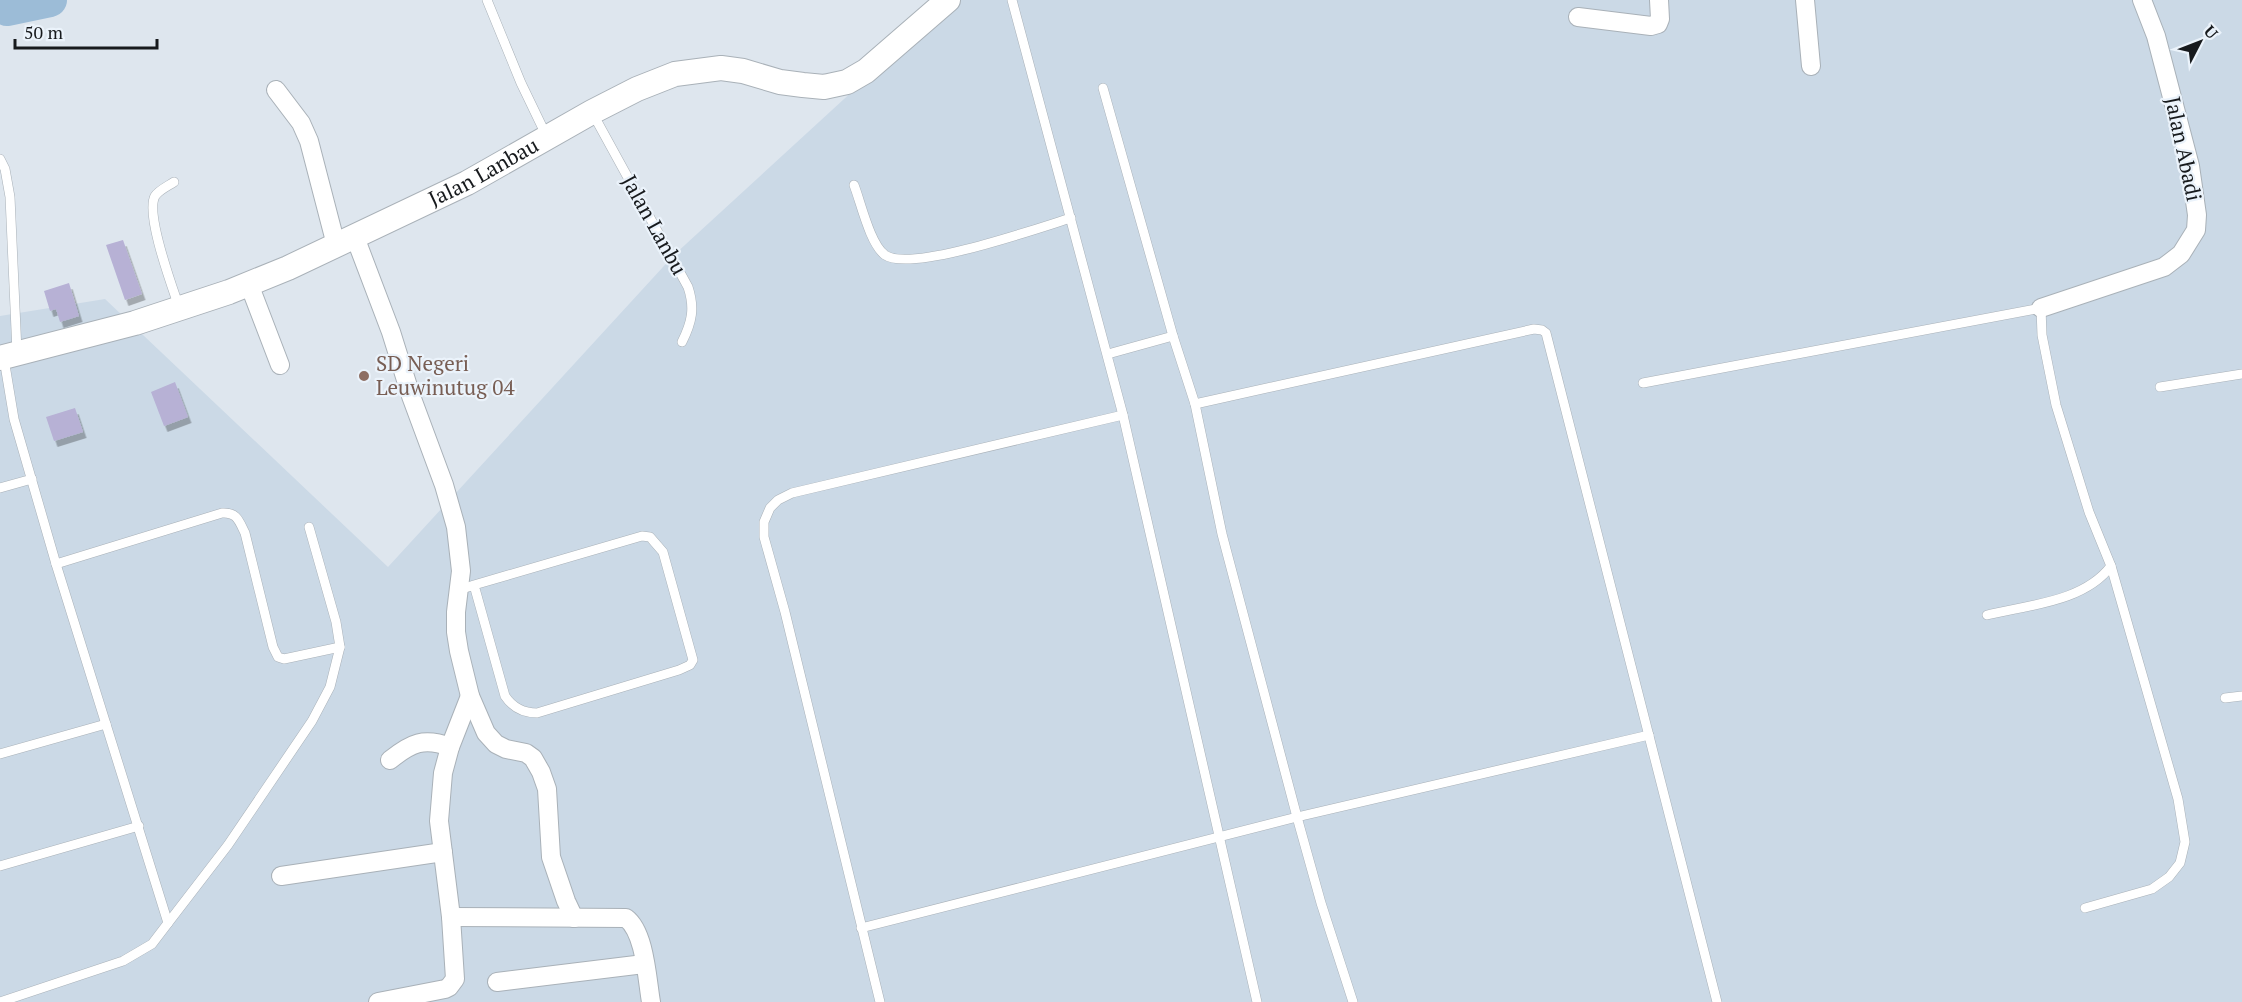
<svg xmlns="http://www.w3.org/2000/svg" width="2242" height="1002" viewBox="0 0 2242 1002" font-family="'PT Serif',serif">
	<defs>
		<filter id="shadow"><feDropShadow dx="3.5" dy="6" stdDeviation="0" flood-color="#0004"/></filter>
	</defs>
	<rect width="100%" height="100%" fill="#dee6ee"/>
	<!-- built -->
	<polygon fill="#cbd9e6" points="952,0 2242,0 2242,1002 0,1002 0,316 105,299 388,567 674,255"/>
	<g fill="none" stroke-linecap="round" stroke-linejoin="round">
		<!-- river -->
		<polyline stroke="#9cbcd7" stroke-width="34" points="0,5 7,9 50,0"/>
	</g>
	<!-- building -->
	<g fill="#b7b1d5" filter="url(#shadow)">
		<polygon points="123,240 142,294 125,300 106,245"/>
		<polygon points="69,283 79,316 60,322 56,309 50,311 44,291"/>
		<polygon points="175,382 188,417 164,426 151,392"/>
		<polygon points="75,408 83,432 54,441 46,417"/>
	</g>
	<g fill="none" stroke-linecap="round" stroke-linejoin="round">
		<defs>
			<g id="lane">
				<polyline points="487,0 521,83 547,137"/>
				<polyline points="1012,0 1123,415 1257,1002"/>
				<polyline points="1103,88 1173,336 1195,404 1222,534 1297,817 1321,903 1353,1002"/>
				<path d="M593,114l95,173c7,21 4,35 -6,55"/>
				<polyline points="0,159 5,169 10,197 17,352"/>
				<path d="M174,182c-6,4 -15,8 -19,14 -10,18 17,90 24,111"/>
				<path d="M854,185c7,18 16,59 31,70 26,18 153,-27 186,-37"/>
				<polyline points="1108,354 1173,336"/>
				<path d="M1643,383l398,-75 1,27 14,70 33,107 22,54c-27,36 -83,39 -124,49"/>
				<polyline points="2160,387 2242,374"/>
				<polyline points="1195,404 1534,329 1542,330 1546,333 1717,1002"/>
				<polyline points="0,488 32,479"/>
				<path d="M56,564l166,-51c15,-1 17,8 23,20l28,114 5,10 6,2 56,-12 -4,-25 -27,-95"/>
				<path d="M459,590l15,-5 168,-49 8,1 13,15 30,108 -3,5 -11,5 -142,43c-14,0 -24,-5 -32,-17l-31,-111"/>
				<polyline points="2225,698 2242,696"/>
				<polyline points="0,754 106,724"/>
				<polyline points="0,866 139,826"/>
				<polyline points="2085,908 2152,889 2169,877 2180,863 2185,842 2178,799 2111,566"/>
				<polyline points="168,923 228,845 312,721 330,687 340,647"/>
				<polyline points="861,928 1297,817 1649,735"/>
				<polyline points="0,1002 123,961 152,944 168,923 56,564 14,419 4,359"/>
				<polyline points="880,1002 785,612 764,537 764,522 770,508 778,500 792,493 1123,415"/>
			</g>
			<g id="street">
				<polyline points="1805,0 1811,66"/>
				<polyline points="1578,17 1651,26 1658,24 1660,19 1659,0"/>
				<polyline points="276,90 301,123 309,141 336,245"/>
				<polyline points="355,237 391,332 411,396 444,485 456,527 461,571 456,612 456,632 459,651 470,696 486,733 496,744 506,749 526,753 533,758 541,772 547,789 551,857 566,901 574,918"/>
				<polyline points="249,284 280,365"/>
				<polyline points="2041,308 2164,267 2181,254 2196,230 2197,215 2190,166 2156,36 2142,0"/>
				<path d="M390,760c21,-17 34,-23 60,-13"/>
				<polyline points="281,876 443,852"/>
				<path d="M451,917l175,1c19,14 21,61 25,84"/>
				<polyline points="497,982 644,964"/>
				<polyline points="378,1002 445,989 449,987 455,979 451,917 439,821 443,773 450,747 470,696"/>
			</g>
			<g id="secondary">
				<path id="s1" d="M0,358l135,-35 94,-31 59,-24 179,-85 125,-71 45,-23 38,-15 46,-6 22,3 37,11 23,3 21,2 23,-5 19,-11 82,-71"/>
			</g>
		</defs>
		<!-- lane casing -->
		<use href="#lane" stroke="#a9b1b8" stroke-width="10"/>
		<!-- street casing -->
		<use href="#street" stroke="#a9b1b8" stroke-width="20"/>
		<!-- secondary casing -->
		<use href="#secondary" stroke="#a9b1b8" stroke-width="26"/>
		<!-- lane -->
		<use href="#lane" stroke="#fff" stroke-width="9"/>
		<!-- street -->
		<use href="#street" stroke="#fff" stroke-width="18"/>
		<!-- secondary -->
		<use href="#secondary" stroke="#fff" stroke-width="24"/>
	</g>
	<!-- markers -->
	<circle fill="#8d6e63" stroke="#ebf3fb" stroke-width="2" cx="364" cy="376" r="6"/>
	<g text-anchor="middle" stroke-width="4.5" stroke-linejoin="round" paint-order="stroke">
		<!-- street labels -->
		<g font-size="21" fill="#171a1d" stroke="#ebf3fb">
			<text transform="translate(2183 149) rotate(78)" y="7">Jalan Abadi</text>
			<text dy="7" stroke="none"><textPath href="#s1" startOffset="520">Jalan Lanbau</textPath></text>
			<text transform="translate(654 225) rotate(61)" y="7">Jalan Lanbu</text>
		</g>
		<!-- education labels -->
		<g font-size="21" fill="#785e54" stroke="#ebf3fb" text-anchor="start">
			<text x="376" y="371">SD Negeri<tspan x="376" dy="24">Leuwinutug 04</tspan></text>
		</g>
	</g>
	<!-- north arrow -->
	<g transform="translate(2200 42) rotate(48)" stroke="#ebf3fb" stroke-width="4.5" paint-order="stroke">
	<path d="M0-4.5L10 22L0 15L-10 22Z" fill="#171a1d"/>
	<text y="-9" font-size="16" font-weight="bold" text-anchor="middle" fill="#171a1d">U</text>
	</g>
	<!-- scale -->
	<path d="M15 39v9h142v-9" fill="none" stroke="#171a1d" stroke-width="3"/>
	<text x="24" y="39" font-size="18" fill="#171a1d" stroke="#ebf3fb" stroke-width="4.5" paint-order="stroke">50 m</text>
</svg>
